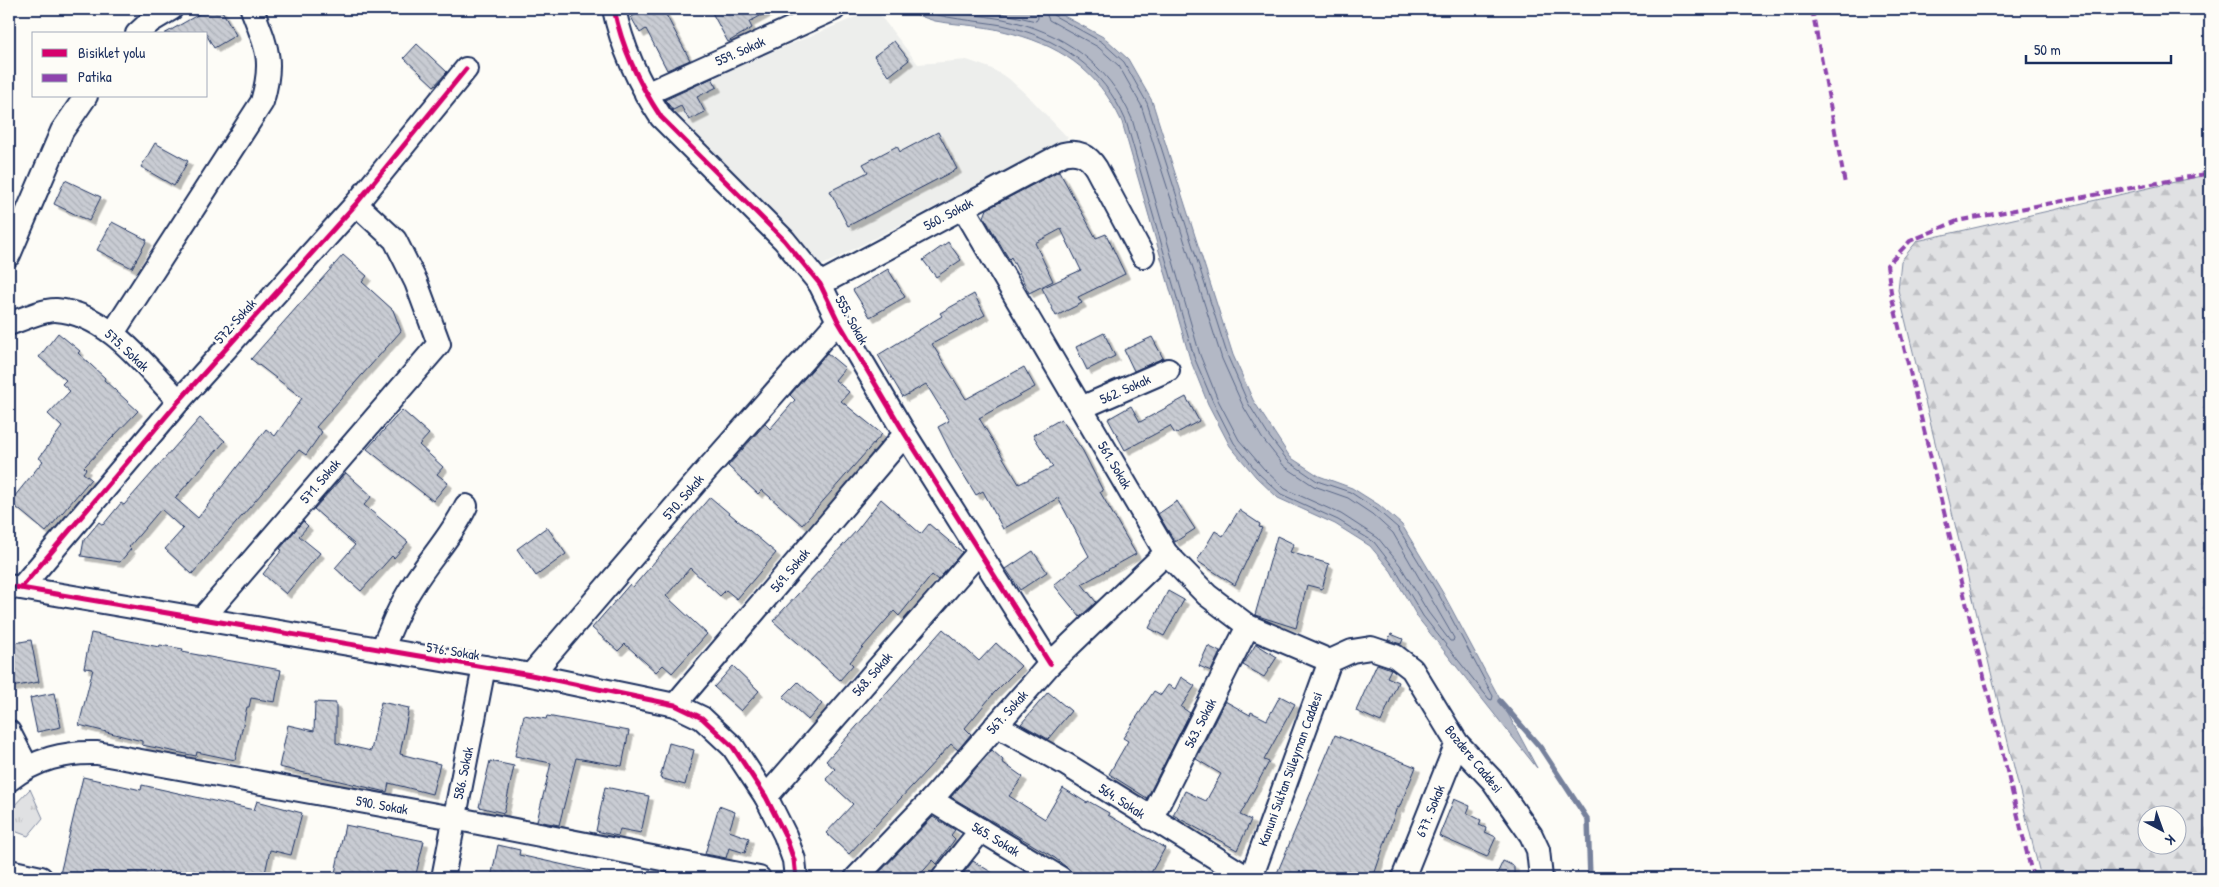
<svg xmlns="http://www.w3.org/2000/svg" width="2219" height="887" viewBox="0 0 2219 887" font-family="'Patrick Hand',sans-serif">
	<defs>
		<pattern id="grass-tufts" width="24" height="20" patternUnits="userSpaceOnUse" patternTransform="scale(1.25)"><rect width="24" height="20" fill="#e0e1e3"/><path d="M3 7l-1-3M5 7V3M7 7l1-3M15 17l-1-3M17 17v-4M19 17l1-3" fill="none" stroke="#c0c1c5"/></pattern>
		<pattern id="forest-firs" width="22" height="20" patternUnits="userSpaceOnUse" patternTransform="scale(1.25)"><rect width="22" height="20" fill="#e0e1e3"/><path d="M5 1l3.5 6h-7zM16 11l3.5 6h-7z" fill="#c0c1c5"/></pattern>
		<pattern id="building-back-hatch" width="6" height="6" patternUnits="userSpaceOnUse" patternTransform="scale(1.25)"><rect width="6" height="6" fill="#c9ccd3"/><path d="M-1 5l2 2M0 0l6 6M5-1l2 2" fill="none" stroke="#acb0b8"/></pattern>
		<filter id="shadow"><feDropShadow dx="4.5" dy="4.5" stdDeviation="0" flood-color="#0004"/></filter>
	</defs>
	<rect width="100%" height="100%" fill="#fdfcf7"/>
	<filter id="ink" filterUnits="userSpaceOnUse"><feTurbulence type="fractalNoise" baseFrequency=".02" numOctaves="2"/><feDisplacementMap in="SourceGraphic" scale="10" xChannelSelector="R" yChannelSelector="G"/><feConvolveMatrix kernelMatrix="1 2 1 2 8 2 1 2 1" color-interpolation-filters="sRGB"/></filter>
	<g filter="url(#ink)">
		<!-- built -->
		<polygon fill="#edeeec" points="875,9 918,64 967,60 990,68 1008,78 1032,100 1068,138 821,266 795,235 660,99"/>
		<!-- grass -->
		<polygon fill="url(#grass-tufts)" stroke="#7e88a0" points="30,789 43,818 28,836 9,829 9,811"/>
		<!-- forest -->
		<path fill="url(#forest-firs)" stroke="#7e88a0" fill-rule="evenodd" d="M2210,174v704h-169l-143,-588 3,-29 16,-20zM2146,814h30v30h-30z"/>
		<!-- water -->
		<path fill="#b3b8c5" stroke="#76819c" d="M903,9h148l54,29 23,21 24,42 81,254 20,45 37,57 29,19 33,12 27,17 23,20 41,68 94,175 -119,-150 -27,-47 -21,-25 -35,-22 -57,-26 -22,-21 -26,-31 -22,-42 -18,-45 -68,-237c-25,-53 -64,-78 -119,-91 -22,-6 -46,-6 -68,-10 -11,-3 -22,-8 -32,-12z"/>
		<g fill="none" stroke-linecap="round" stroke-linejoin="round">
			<!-- shore -->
			<g stroke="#586687" stroke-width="1">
				<path d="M916,9c28,10 57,11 86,16 56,12 101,43 124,96l68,236 19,45 21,41 25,31 22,20 57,26 36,22 21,27 28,47 66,83 3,1 1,-4 -54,-101 -41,-67 -22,-19 -26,-17 -33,-11 -29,-20 -20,-26 -20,-32 -20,-46 -81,-254 -23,-41 -22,-20 -49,-27 -2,-6"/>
				<path d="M935,9c22,5 46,6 68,10 58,12 106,45 129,100l68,236 18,45 21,40 25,29 21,20 56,25 37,24 22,27 28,47 22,29h3l1,-3 -61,-105 -21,-19 -24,-16 -34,-12 -30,-20 -22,-28 -19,-32 -21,-47 -81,-254 -22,-39 -21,-19 -49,-27 -5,-11"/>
				<polyline points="983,9 1036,21 1038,18 1037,9"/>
			</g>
			<!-- stream -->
			<polyline stroke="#76819c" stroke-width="5.5" points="1500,701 1540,747 1588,820 1590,878"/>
		</g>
		<!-- building -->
		<g fill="url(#building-back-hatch)" stroke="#1b2f5e" filter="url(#shadow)">
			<polygon points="208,9 221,9 236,35 214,48 206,34 164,34"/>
			<polygon points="647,9 663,9 690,60 667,70 646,29 640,33 631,17"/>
			<polygon points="710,9 773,9 749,22 752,28 728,42"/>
			<polygon points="894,41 909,60 889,76 874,56"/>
			<polygon points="417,44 447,72 434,86 404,58"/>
			<polygon points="712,78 717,87 697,97 705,112 689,120 681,106 673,110 665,100"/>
			<polygon points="938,132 957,169 848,226 830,191 868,172 863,164 897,146 900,152"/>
			<polygon points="155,143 188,161 174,186 141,167"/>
			<polygon points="1059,171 1096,238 1106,234 1125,274 1078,297 1082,303 1056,316 1042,288 1081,270 1061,229 1035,243 1053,281 1029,293 1011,257 1009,259 984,217 987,209"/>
			<polygon points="65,180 101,197 89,221 54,204"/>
			<polygon points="112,222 147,240 132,268 97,250"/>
			<polygon points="948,242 961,260 936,277 923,260"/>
			<polygon points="343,255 367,276 362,282 393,310 401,331 316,427 322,432 306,455 299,450 192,574 165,549 183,529 161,509 129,547 131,549 120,562 81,556 84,540 99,522 103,525 121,503 124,505 200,418 225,441 175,498 198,518 266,429 275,436 302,398 251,359"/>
			<polygon points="888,269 905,297 870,317 853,290"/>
			<polygon points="974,294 985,315 932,344 966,399 1024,367 1035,387 979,418 1019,484 1053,467 1033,435 1061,419 1083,451 1103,491 1100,492 1136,554 1082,584 1096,602 1080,617 1054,585 1089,556 1058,498 1003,529 983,491 976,495 954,459 938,427 949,421 926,384 903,397 878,355 942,316 940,313"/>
			<polygon points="58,333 80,351 78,353 105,378 104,380 138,411 84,467 86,469 83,473 91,479 46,532 10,502 43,461 39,458 62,427 48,414 70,391 62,384 66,380 39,357"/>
			<polygon points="1104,333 1115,356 1087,370 1076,347"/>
			<polygon points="1152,337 1163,358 1134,371 1124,350"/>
			<polygon points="827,353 845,368 835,380 849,392 841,401 882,434 802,525 762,490 758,494 728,466 765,424 770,429 795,400 790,395"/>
			<polygon points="1186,397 1199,421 1175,434 1170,426 1125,450 1108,419 1131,406 1140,422"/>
			<polygon points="402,410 429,434 419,445 443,467 437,474 448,483 433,501 367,449"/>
			<polygon points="346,473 372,496 364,505 408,542 394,558 392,556 361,591 335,568 355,545 314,509"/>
			<polygon points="710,497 776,553 737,599 726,590 720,596 690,568 666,596 707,634 672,673 663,665 656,672 625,644 618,651 592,628 630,584 633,587"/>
			<polygon points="881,499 921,534 929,524 962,552 938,580 932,575 899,616 894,611 850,662 853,665 840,680 773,621 857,530"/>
			<polygon points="1177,501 1195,529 1175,542 1158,514"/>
			<polygon points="1239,510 1260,524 1259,527 1262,528 1235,585 1197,561 1215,531 1223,536"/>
			<polygon points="303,521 308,526 299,536 320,553 286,594 263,574 282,550 280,549"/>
			<polygon points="547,527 566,554 536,576 517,549"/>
			<polygon points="1277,536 1294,544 1290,552 1329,564 1322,589 1307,585 1296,628 1255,615"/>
			<polygon points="1033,551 1047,572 1020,590 1006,569"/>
			<polygon points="1168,591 1184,600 1164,636 1149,628"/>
			<polygon points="943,629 979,661 996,643 1021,666 994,693 965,728 971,734 958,750 951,744 849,854 826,833 853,804 826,779 835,769 826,761"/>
			<polygon points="91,633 159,647 160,645 183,649 182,652 281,670 275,702 251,698 249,707 247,707 235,760 197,752 196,756 142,745 142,741 79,725 93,669 84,668"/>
			<polygon points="1391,634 1403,639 1401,644 1388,640"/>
			<polygon points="31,640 39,682 11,687 9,644"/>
			<polygon points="1256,644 1277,657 1264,677 1243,665"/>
			<polygon points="1208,646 1220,652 1211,671 1199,666"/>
			<polygon points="1377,664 1391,669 1387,677 1398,682 1381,722 1356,711"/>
			<polygon points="733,666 759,691 741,711 714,687"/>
			<polygon points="1181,677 1195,686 1181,707 1190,713 1147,798 1109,774 1128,741 1123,738 1154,691 1161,695 1168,685 1175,689"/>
			<polygon points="798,682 822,704 808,720 783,697"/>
			<polygon points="1048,692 1071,711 1048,739 1021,724"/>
			<polygon points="54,693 61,727 37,732 30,698"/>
			<polygon points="1280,696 1295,704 1264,760 1269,762 1240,815 1251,820 1237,850 1173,815 1185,791 1206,801 1221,774 1196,759 1225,701 1250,715 1251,712 1267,720"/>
			<polygon points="315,702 336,703 336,743 371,751 381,702 409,708 400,754 440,764 432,794 389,783 387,792 279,767 288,725 314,731"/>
			<polygon points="524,715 546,719 547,716 629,731 622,766 576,758 559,825 537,821 551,763 515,756"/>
			<polygon points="1335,735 1416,767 1399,808 1397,807 1373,878 1275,878"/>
			<polygon points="669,743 694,750 685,785 660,778"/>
			<polygon points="992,750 1003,760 1002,762 1023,777 1009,796 1045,819 1063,788 1087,803 1088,801 1109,813 1108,815 1165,848 1148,878 1073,878 1071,871 1055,858 951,797"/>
			<polygon points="490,761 514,766 504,813 479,807"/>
			<polygon points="83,777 141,790 142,785 254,810 257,801 302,813 291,855 270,850 264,878 80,878 60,874"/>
			<polygon points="605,787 649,796 641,833 620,829 618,836 596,831"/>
			<polygon points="1454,799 1470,806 1467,813 1481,820 1479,825 1486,828 1485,832 1496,837 1487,857 1439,836"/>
			<polygon points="719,806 735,812 729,831 749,838 745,853 729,848 726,858 705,854"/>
			<polygon points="933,817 955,830 951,835 955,839 937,864 933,860 917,878 874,878"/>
			<polygon points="345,825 424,841 415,878 334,878"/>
			<polygon points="498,845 520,850 519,855 591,871 590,878 491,878"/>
			<polygon points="973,861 1001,878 960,878"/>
			<polygon points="1503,861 1514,866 1514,878 1495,878"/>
		</g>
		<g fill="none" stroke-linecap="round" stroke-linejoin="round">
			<defs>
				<g id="minor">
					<path d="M614,9c8,38 25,75 47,108l123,123 36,44 18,37 67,113 145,230"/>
					<polyline points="137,34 151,21 171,9"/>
					<polyline points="646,94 834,9"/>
					<polyline points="963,207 1166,553 1207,595 1248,626 1330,661"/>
					<polyline points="9,255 62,131 86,96"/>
					<path d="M820,284l243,-130c14,-4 25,1 33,14l47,88"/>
					<path d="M9,324c11,-4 36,-15 47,-14 53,4 89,56 123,91"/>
					<path d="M113,333l149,-231c12,-42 5,-54 -10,-93"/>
					<polyline points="1081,408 1168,370"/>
					<polyline points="9,586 531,675 675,705 702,718 733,747 766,797 785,835 794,860 796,878"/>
					<polyline points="21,588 179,401 356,204 466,69"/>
					<polyline points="202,619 439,344 416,282 395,240 356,204"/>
					<path d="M382,650c9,-22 17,-43 30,-63 17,-28 40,-51 54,-81"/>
					<polyline points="1330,661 1352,651 1371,648 1395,656 1412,669 1457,743 1493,781 1531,835 1538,850 1541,878"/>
					<polyline points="531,675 704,473 838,321"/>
					<polyline points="675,705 905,434"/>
					<polyline points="996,725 1067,765 1248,878"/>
					<polyline points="9,732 27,767"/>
					<path d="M9,780c27,-21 55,-28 88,-27l356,65 306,60"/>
					<polyline points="766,797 979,552"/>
					<polyline points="931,800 1060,878"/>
					<polyline points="1151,819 1248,626"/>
					<polyline points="9,871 41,878"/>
					<polyline points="443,878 484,667"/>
					<polyline points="856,878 931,800 1050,664 1166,553"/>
					<polyline points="943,878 981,830"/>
					<polyline points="1251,878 1330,661"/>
					<polyline points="1403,878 1457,743"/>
				</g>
			</defs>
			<!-- minor casing -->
			<use href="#minor" stroke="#1b2f5e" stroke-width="26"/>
			<!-- minor -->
			<use href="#minor" stroke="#fdfcf7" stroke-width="22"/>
			<!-- quiet -->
			<g stroke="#8e44ad" stroke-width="4" stroke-dasharray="8 4" stroke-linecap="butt">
				<polyline points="1812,9 1845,184"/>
				<polyline points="2033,878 1892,298 1887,265 1910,241 1957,221 2210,173"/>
			</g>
			<defs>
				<g id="cycleway">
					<path d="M614,9c8,38 25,75 47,108l123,123 36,44 18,37 67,113 145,230"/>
					<polyline points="9,586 531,675 675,705 702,718 733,747 766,797 785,835 794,860 796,878"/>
					<polyline points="21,588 179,401 356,204 466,69"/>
				</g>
			</defs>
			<!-- cycleway casing -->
			<use href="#cycleway" stroke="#fdfcf7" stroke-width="8"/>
			<!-- cycleway -->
			<use href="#cycleway" stroke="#d6006c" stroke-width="5"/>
		</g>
	</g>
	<g text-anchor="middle" stroke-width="5" stroke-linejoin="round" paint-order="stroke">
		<!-- street labels -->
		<g font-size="14" fill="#1b2f5e" stroke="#fdfcf7">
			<text transform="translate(740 51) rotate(-24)" y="5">559. Sokak</text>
			<text transform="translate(948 214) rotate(-28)" y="5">560. Sokak</text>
			<text transform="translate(852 320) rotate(61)" y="5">555. Sokak</text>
			<text transform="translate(235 321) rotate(-48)" y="5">572. Sokak</text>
			<text transform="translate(127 350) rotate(43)" y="5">575. Sokak</text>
			<text transform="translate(1125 389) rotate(-24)" y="5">562. Sokak</text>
			<text transform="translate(1115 465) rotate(59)" y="5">561. Sokak</text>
			<text transform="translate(320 481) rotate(-49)" y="5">571. Sokak</text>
			<text transform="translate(683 497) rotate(-49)" y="5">570. Sokak</text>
			<text transform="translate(790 570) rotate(-50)" y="5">569. Sokak</text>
			<text transform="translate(453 651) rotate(9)" y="5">576. Sokak</text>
			<text transform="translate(872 674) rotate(-49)" y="5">568. Sokak</text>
			<text transform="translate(1007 712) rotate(-48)" y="5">567. Sokak</text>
			<text transform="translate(1200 723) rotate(-63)" y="5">563. Sokak</text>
			<text transform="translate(1474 759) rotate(51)" y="5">Bozdere Caddesi</text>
			<text transform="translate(1290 769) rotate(-70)" y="5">Kanuni Sultan Süleyman Caddesi</text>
			<text transform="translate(463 773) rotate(-78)" y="5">586. Sokak</text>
			<text transform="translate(1122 801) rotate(33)" y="5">564. Sokak</text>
			<text transform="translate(382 805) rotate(10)" y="5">590. Sokak</text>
			<text transform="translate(1430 811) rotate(-68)" y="5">677. Sokak</text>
			<text transform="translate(996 839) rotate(31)" y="5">565. Sokak</text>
		</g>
	</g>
	<!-- margin -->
	<rect width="2219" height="887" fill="none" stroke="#fdfcf7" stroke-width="30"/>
	<rect x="15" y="15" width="2189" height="857" fill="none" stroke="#1b2f5e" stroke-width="2" filter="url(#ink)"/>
	<!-- legend -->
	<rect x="32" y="32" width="175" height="65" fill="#fdfcf7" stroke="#a3aaba"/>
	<rect x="42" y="49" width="25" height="8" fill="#d6006c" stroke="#a3aaba"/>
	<text x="78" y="58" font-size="15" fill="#1b2f5e">Bisiklet yolu</text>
	<rect x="42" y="74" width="25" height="8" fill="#8e44ad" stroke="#a3aaba"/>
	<text x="78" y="82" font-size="15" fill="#1b2f5e">Patika</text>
	<!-- north arrow -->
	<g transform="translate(2162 830) rotate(139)"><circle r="24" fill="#fdfcf7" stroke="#a3aaba"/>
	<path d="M0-4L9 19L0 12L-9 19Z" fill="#1b2f5e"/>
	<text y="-8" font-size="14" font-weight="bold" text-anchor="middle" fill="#1b2f5e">K</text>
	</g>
	<!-- scale -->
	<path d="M2026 55v8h145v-8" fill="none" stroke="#1b2f5e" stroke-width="2.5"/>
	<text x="2034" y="55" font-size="15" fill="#1b2f5e" stroke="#fdfcf7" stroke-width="4" paint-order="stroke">50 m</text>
</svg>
